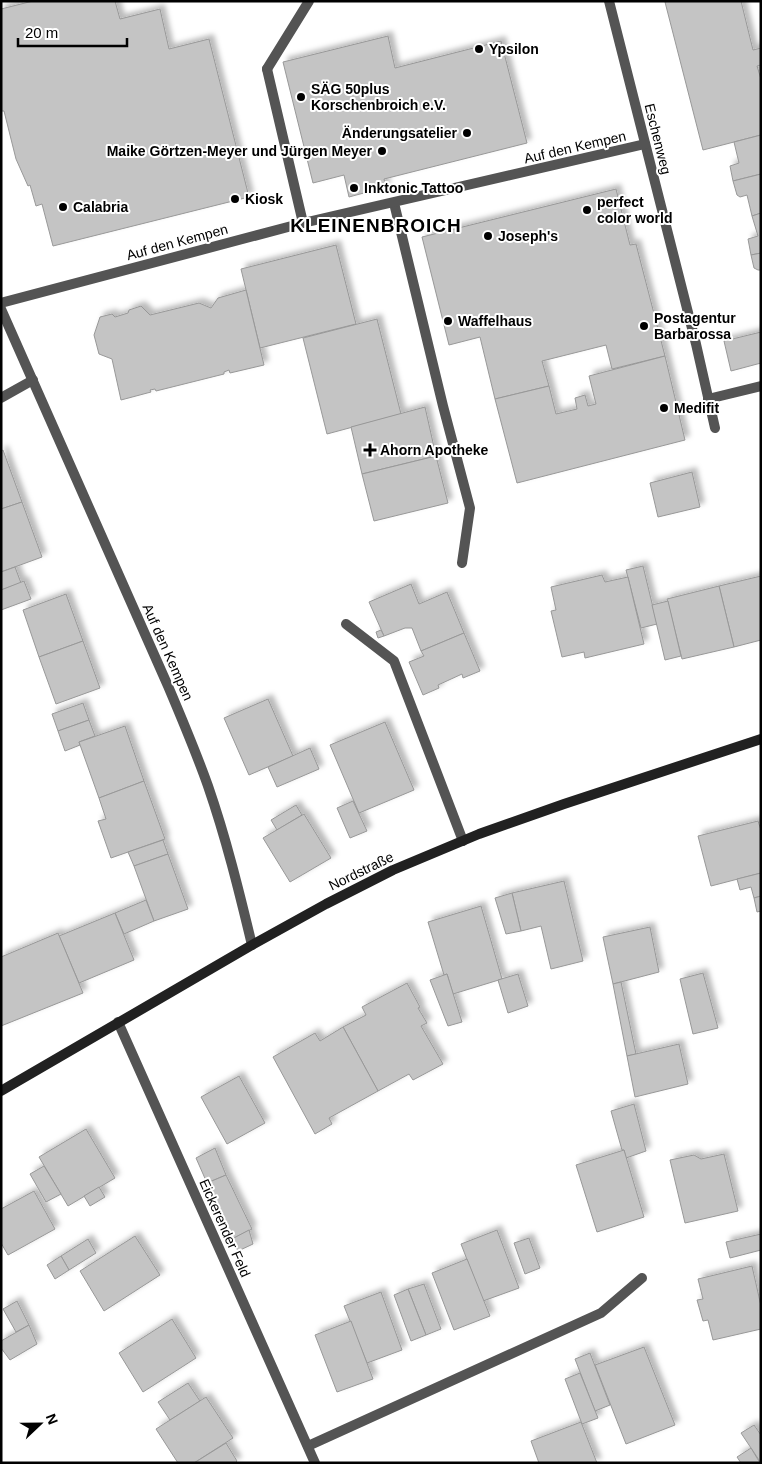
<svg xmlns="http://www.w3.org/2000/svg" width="762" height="1464" viewBox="0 0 762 1464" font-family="Arial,sans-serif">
	<defs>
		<filter id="shadow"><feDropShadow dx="4.5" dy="-4.5" stdDeviation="2.5" flood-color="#0004"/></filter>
	</defs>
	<rect width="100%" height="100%" fill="#fff"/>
	<!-- building -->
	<g fill="#c4c4c4" stroke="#989898" filter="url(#shadow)">
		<polygon points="33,1 115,1 120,19 160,9 169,49 209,39 249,197 53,246 42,204 36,206 30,185 28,186 16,159 4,111 1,111 1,9"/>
		<polygon points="669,1 741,1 753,50 761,48 761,65 757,66 761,79 761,135 703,150 665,2"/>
		<polygon points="388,36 395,68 501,41 527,143 384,179 386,187 349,197 344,175 313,183 283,62"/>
		<polygon points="761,135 761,174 733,181 730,166 739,163 734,142"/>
		<polygon points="761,174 761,213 752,216 747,195 740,197 737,195 733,181"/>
		<polygon points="616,189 630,245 636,244 665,356 612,369 606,345 542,361 549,386 495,399 480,337 449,345 422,237"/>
		<polygon points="761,213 761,253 751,255 748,239 758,236 752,216"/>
		<polygon points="336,245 356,324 260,348 241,269"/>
		<polygon points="761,253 761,270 758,270 754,268 751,255"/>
		<polygon points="246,290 264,365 230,373 229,370 224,372 224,374 156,391 155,389 150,390 151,392 121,400 112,359 99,354 94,335 100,317 112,314 115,317 128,313 129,310 141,306 150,315 199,303 211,308 218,298"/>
		<polygon points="377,319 401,414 327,434 303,338"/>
		<polygon points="761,332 761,363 731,371 724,341"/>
		<polygon points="665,356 685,440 517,483 495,399 549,386 556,414 577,409 575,398 585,395 588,406 596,404 589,376"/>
		<polygon points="425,407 436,456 362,474 351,427"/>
		<polygon points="3,450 22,502 1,509 1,451"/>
		<polygon points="436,456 448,503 374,521 362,474"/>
		<polygon points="692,472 700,507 658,517 650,483"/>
		<polygon points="22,502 42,557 1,572 1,509"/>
		<polygon points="643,566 657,624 641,628 626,570"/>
		<polygon points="15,567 21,583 1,590 1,572"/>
		<polygon points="602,575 605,582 628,577 644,644 585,658 584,652 562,657 551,611 556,610 551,587"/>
		<polygon points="761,576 761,640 734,647 719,586"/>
		<polygon points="24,581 31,599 1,610 1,590"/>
		<polygon points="411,584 419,604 447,592 464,633 421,651 412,628 405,628 384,636 369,602"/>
		<polygon points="719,586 734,647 682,659 667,599"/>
		<polygon points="66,594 83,641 39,657 23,610"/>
		<polygon points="668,601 681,656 665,660 652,605"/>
		<polygon points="381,630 384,636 378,638 376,632"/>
		<polygon points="464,633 480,671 463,678 462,674 438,685 439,688 423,695 409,662 424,656 421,651"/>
		<polygon points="83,641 100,688 56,704 39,657"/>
		<polygon points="268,699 293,756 249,775 224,718"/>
		<polygon points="83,703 89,720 58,731 52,714"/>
		<polygon points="89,720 95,736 79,742 80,745 65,751 58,731"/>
		<polygon points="385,722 414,790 359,813 330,745"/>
		<polygon points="125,726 144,781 99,798 79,742"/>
		<polygon points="310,748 319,769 277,787 268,767"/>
		<polygon points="144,781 165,839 111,858 98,821 106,819 99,798"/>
		<polygon points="353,801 367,831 350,838 337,808"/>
		<polygon points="296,805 302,815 277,830 271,820"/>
		<polygon points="304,814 331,858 290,882 263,838"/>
		<polygon points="758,821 761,830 761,873 711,886 698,836"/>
		<polygon points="163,840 168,854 134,866 128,852"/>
		<polygon points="168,854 188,909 154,921 134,866"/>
		<polygon points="761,873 761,896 754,898 751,887 740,890 737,879"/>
		<polygon points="564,881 583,961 551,969 541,926 521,931 512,893"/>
		<polygon points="512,893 521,931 506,934 495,898"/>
		<polygon points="761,896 761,911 757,912 754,898"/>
		<polygon points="146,900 154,921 124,934 115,913"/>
		<polygon points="481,906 502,979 453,994 447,974 444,975 428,922"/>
		<polygon points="115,913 134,960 79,983 59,936"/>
		<polygon points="650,927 659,972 613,984 603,937"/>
		<polygon points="58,933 83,993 1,1026 1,957"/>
		<polygon points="703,973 718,1028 693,1034 680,979"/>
		<polygon points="447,974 462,1022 448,1026 430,980"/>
		<polygon points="518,974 528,1006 508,1013 498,980"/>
		<polygon points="621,982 636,1054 627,1056 613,984"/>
		<polygon points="407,983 420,1007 418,1008 427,1023 421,1026 443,1064 413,1080 409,1074 378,1091 343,1027 366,1015 362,1007"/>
		<polygon points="343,1027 378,1091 329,1118 332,1124 315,1134 273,1057 315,1033 320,1041"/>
		<polygon points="679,1044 688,1084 635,1097 627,1056"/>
		<polygon points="239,1076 265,1123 227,1144 201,1097"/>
		<polygon points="634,1104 646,1151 626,1158 624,1150 622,1150 611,1111"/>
		<polygon points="86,1129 115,1178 68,1206 39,1157"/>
		<polygon points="215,1148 226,1175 207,1183 196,1158"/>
		<polygon points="624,1150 644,1217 597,1232 576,1165"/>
		<polygon points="724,1154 738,1211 685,1223 670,1160 694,1155 701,1159"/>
		<polygon points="44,1166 61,1194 46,1202 30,1174"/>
		<polygon points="226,1175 252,1229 232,1239 207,1183"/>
		<polygon points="99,1187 105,1197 90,1206 84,1196"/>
		<polygon points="34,1191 55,1229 8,1255 1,1243 1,1209"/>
		<polygon points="249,1230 253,1244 238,1251 232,1239"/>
		<polygon points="497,1230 519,1288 483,1301 461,1244"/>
		<polygon points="761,1234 761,1250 730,1258 726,1242"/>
		<polygon points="135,1236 160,1275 104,1311 80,1271"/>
		<polygon points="529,1238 540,1268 525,1274 514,1243"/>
		<polygon points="88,1239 96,1253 69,1270 61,1256"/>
		<polygon points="61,1256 69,1270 55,1279 47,1265"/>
		<polygon points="467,1259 490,1316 454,1330 432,1273"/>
		<polygon points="752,1266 761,1306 761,1329 713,1340 708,1320 703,1321 697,1300 703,1299 698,1279"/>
		<polygon points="424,1284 441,1329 426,1335 408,1289"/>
		<polygon points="408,1289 426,1335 411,1341 394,1295"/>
		<polygon points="381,1292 402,1350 367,1363 344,1306"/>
		<polygon points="17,1301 29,1325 16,1332 3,1309"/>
		<polygon points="172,1319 196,1358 143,1392 119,1353"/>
		<polygon points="351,1321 373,1379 337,1392 315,1335"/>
		<polygon points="29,1325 37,1344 10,1360 1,1348 1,1341"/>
		<polygon points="644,1347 675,1425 626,1444 595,1365"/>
		<polygon points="590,1353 610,1405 595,1411 575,1359"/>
		<polygon points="580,1373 598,1418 582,1424 565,1379"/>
		<polygon points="188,1383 200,1401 170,1420 158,1402"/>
		<polygon points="206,1397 233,1438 194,1463 178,1463 156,1429"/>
		<polygon points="581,1422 597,1463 539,1463 531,1441"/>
		<polygon points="754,1425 761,1435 761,1463 741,1433"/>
		<polygon points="226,1443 237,1461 235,1463 194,1463"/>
		<polygon points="751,1448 760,1463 741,1463 737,1457"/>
	</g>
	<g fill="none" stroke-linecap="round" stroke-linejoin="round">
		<!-- lane -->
		<g stroke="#545454" stroke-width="10">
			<polyline points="267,69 309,1"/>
			<polyline points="708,399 761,386"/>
			<polyline points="346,624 394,661 463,841"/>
			<polyline points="308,1446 601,1313 642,1278"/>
		</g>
		<!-- street -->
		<g stroke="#545454" stroke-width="10">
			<polyline points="609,1 696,344 715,428"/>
			<polyline points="267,69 303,223"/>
			<polyline points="394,203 443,406 470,508 462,563"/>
			<polyline points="1,303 303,223 645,144"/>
			<path d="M1,309l167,377c14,33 28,66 40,100 18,52 31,105 44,159"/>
			<polyline points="1,398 33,380"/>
			<polyline points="118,1022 315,1463"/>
		</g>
		<!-- secondary -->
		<polyline stroke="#212121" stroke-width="10" points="1,1091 252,945 326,904 393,870 479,834 564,804 761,739"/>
	</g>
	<!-- markers -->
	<g fill="#000" stroke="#fff" stroke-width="2">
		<circle cx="479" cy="49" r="5"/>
		<circle cx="301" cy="97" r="5"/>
		<circle cx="467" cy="133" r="5"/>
		<circle cx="382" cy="151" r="5"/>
		<circle cx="354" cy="188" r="5"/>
		<circle cx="235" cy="199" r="5"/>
		<circle cx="63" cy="207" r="5"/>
		<circle cx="587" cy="210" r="5"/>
		<circle cx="488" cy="236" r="5"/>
		<circle cx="448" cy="321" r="5"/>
		<circle cx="644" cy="326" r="5"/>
		<circle cx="664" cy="408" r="5"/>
		<path d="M367.5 442.5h5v5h5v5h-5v5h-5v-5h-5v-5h5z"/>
	</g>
	<g text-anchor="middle" stroke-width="4" stroke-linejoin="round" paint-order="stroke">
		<!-- poi labels -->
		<g font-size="14" font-weight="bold" fill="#000" stroke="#fff" text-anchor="start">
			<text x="489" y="54">Ypsilon</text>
			<text x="311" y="94">SÄG 50plus<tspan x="311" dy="16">Korschenbroich e.V.</tspan></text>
			<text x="457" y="138" text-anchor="end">Änderungsatelier</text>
			<text x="372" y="156" text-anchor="end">Maike Görtzen-Meyer und Jürgen Meyer</text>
			<text x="364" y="193">Inktonic Tattoo</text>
			<text x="245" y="204">Kiosk</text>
			<text x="597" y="207">perfect<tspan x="597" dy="16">color world</tspan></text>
			<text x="73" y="212">Calabria</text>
			<text x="498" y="241">Joseph's</text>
			<text x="654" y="323">Postagentur<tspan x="654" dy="16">Barbarossa</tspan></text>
			<text x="458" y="326">Waffelhaus</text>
			<text x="674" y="413">Medifit</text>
			<text x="380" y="455">Ahorn Apotheke</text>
		</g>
		<!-- street labels -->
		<g font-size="14" fill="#000" stroke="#fff">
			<text transform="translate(658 139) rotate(76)" y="5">Eschenweg</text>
			<text transform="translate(575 147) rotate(-13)" y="5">Auf den Kempen</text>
			<text transform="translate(177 242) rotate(-15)" y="5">Auf den Kempen</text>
			<text transform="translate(168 652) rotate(66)" y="5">Auf den Kempen</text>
			<text transform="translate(361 871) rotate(-26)" y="5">Nordstraße</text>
			<text transform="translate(225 1228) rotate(66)" y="5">Eickerender Feld</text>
		</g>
		<!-- district labels -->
		<g font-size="19" font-weight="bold" letter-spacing="1" fill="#000" stroke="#fff">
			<text x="376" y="232">KLEINENBROICH</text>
		</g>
	</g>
	<!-- border -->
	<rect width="762" height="1464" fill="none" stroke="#000000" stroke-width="5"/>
	<!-- north arrow -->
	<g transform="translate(40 1424) rotate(68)" stroke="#ffffff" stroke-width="4" paint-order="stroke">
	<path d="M0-4L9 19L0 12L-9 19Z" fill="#000000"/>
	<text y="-8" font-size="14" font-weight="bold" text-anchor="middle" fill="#000000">N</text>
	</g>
	<!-- scale -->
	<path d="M18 38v8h109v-8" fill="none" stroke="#000000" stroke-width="2.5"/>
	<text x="25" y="38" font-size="15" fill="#000000" stroke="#ffffff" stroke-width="4" paint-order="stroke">20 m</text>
</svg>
